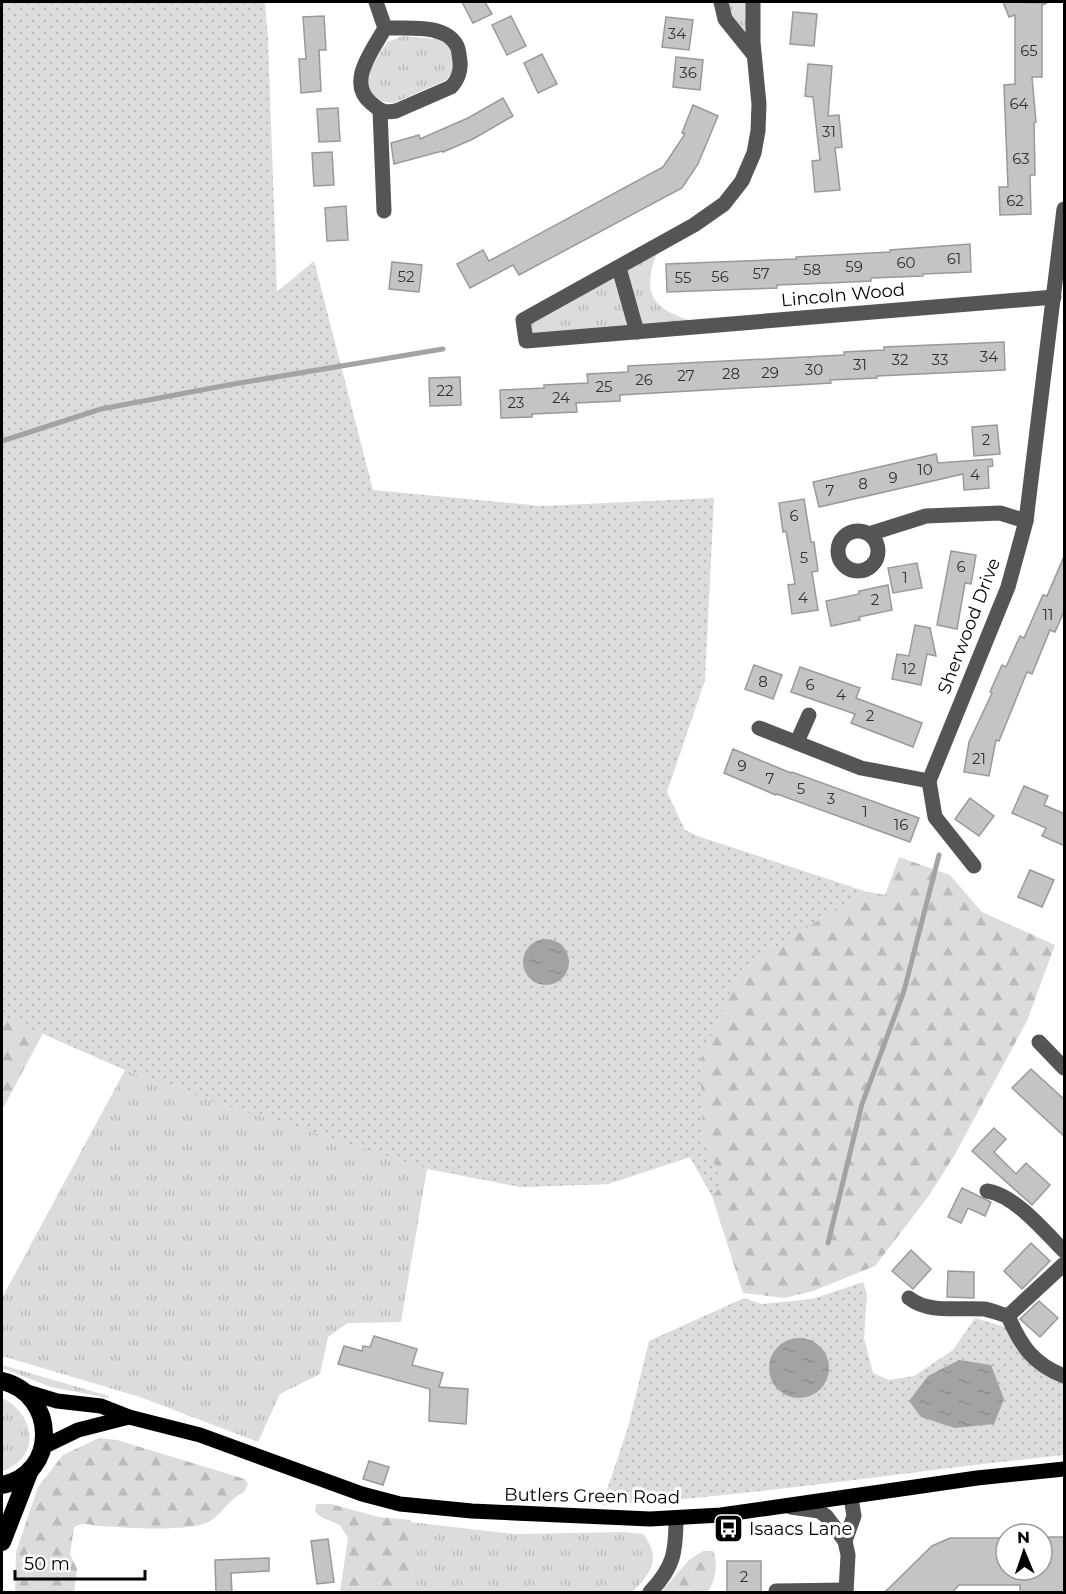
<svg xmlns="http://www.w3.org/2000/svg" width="1066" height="1594" viewBox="0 0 1066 1594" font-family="Montserrat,sans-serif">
	<defs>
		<pattern id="grass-tufts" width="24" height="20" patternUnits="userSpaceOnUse" patternTransform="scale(1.5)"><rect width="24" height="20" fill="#dcdcdc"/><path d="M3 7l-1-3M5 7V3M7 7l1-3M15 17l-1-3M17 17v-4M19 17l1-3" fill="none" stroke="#bbb"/></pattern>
		<pattern id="forest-firs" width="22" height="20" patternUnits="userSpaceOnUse" patternTransform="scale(1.5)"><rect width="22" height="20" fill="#dcdcdc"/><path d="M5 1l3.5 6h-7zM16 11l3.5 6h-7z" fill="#bbb"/></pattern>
		<pattern id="park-dots" width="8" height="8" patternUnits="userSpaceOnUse" patternTransform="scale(1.5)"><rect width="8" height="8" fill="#dcdcdc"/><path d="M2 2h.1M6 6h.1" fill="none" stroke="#bbb" stroke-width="1.8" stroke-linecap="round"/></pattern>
		<pattern id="water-ripples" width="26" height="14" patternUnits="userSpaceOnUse" patternTransform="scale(1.5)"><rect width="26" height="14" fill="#a3a3a3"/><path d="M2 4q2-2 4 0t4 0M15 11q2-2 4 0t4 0" fill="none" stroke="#8b8b8b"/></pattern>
	</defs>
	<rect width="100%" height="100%" fill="#fff"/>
	<!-- grass -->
	<g fill="url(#grass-tufts)">
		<polygon points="721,2 753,2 754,55"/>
		<polygon points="403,36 436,39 447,44 455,53 455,67 446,80 394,103 379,101 372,95 366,85 367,74 387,42"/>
		<path d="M660,245c-24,57 -3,66 48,81l-182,15 -3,-21z"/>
		<polygon points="700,837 864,891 742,969 700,1060 723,1184 712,1196 690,1157 608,1184 521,1187 427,1169 401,1322 348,1323 328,1337 320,1374 280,1394 258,1442 140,1397 2,1356 2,1298 125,1070 151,1079 669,845"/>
		<polygon points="2,1365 109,1396 108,1398 51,1387 2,1368"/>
		<path d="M2,1398c34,16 39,61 0,73z"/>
		<path d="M409,1522l105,12 110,-2 19,2c19,24 8,40 -11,58h-222z"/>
	</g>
	<!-- forest -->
	<g fill="url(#forest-firs)">
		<polygon points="899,857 950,875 982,912 1055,945 1027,1021 954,1156 928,1197 875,1266 813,1291 784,1298 743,1293 712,1196 723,1184 703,1139 700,1060 742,969 864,891 885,895"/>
		<polygon points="2,997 51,1018 2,1110"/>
		<path d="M99,1438l18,2 128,39 3,5 -4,8c-18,8 -24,29 -44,33 -24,6 -73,3 -99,1 -12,0 -15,-5 -27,1l-4,27 7,15 -3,23h-59l1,-40 22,-65 25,-32z"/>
		<polygon points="316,1504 331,1504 379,1517 411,1520 411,1592 340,1592 348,1538 340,1525 321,1517 315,1512"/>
		<path d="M703,1551h10c6,14 2,29 -5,41h-47l28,-32z"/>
	</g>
	<!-- park -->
	<g fill="url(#park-dots)">
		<polygon points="2,2 265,2 268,39 277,292 314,261 373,490 541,506 714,498 705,680 667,792 685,830 700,837 864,891 742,969 700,1060 703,1139 723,1184 712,1196 690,1157 608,1184 521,1187 426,1168 218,1103 125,1070 2,1016"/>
		<path d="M863,1282l4,12 -3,44 9,35 16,7 25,-4 39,-26 22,-32 30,9 12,23 40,30 7,2v73c-154,16 -307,41 -462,50l26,-78 21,-86 95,-43 17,6 51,-5z"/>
	</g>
	<!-- water -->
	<g fill="url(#water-ripples)">
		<circle cx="546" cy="962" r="23"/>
		<circle cx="799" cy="1368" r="30"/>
		<polygon points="959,1360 991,1365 1004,1399 994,1424 955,1428 921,1417 909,1401 928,1376"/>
	</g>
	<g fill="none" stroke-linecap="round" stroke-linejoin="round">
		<!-- stream -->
		<g stroke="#a3a3a3" stroke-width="5">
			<polyline points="2,441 101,409 228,385 443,349"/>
			<polyline points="828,1243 862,1104 904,991 939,855"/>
		</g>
	</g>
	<!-- building -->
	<g fill="#c4c4c4" stroke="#999" stroke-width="1.5">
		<polygon points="462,2 485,2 492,14 473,23"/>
		<polygon points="1003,2 1047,3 1042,5 1042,77 1032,77 1036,122 1034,123 1035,175 1030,175 1031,214 1000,215 999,187 1008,187 1004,85 1015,84 1015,15 1009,17"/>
		<polygon points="793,12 817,14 814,46 790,44"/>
		<polygon points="324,16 326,50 319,50 321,91 301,93 299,59 306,59 303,17"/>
		<polygon points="511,16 526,46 507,55 492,25"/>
		<polygon points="666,17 693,20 689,50 662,47"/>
		<polygon points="542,54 557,84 538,93 524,63"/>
		<polygon points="676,57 703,60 700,90 673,87"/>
		<polygon points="808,64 832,66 828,116 839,115 842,147 835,148 840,190 815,192 812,161 820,160 813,97 805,96"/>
		<polygon points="503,98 513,116 473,139 443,152 442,151 394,164 391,143 419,135 420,139 468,118"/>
		<polygon points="693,105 718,116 698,164 682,188 519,275 513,265 470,288 457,264 483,250 489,261 663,167 685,134 682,133"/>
		<polygon points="338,108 340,141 319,142 317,109"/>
		<polygon points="332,152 334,185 314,186 312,153"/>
		<polygon points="346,206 348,240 327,241 325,208"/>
		<polygon points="970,244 971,272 923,274 923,276 871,278 871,281 829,283 777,285 777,288 667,292 666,264 796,259 796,257 890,252 890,250"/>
		<polygon points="392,262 422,265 419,292 389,289"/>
		<polygon points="1004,342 1005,370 877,376 877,378 830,380 831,383 620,395 620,401 576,403 577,412 532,414 532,417 501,418 500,390 544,388 544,385 588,383 587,374 628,372 628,366 844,355 844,352 884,350 884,347"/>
		<polygon points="460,377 461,405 430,406 429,378"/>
		<polygon points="997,425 1000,454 974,456 972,427"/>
		<polygon points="936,454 938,463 992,459 993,466 988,467 989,488 964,490 963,474 819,507 813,482"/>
		<polygon points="804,499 811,542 814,542 818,571 812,572 818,610 792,614 788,585 795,584 786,531 783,532 779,503"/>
		<polygon points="951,551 976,555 971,584 965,583 957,629 937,625"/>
		<polygon points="1065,554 1065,609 1055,632 1050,630 1032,674 1027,672 999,741 996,740 989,776 964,772 969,742 992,693 990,692 1002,665 1006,667 1020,636 1024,638 1043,595 1047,596"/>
		<polygon points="917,563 922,588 893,593 888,568"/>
		<polygon points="888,585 892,610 859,617 860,620 831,626 826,601 859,594 859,591"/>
		<polygon points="915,625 930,628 936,656 927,654 921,685 892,679 897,654 909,656"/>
		<polygon points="754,665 782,675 773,699 745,689"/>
		<polygon points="800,667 860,688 856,698 922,723 913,747 851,723 855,714 791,692"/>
		<polygon points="733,749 791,773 792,772 919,818 910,842 777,794 776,795 724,773"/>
		<polygon points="1024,786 1048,796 1044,805 1065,814 1065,846 1042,836 1046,828 1012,813"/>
		<polygon points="970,798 994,816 979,836 955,819"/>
		<polygon points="1030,870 1054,880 1042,907 1018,897"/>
		<polygon points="1031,1069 1065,1100 1065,1137 1012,1088"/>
		<polygon points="994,1128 1006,1139 994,1152 1016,1174 1026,1163 1050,1185 1032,1205 972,1151"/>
		<polygon points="962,1188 991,1202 985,1216 968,1208 961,1223 948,1217"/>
		<polygon points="1031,1243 1050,1261 1022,1289 1004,1271"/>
		<polygon points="911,1250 931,1269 913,1289 892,1271"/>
		<polygon points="948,1271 974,1272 974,1298 947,1297"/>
		<polygon points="1039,1301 1058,1318 1040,1337 1020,1319"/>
		<polygon points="374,1336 417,1349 412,1365 443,1373 439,1387 468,1389 466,1424 429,1421 430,1389 338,1364 344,1346 362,1351 363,1346 370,1347"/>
		<polygon points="369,1461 389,1467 383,1485 363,1479"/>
		<polygon points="1042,1537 1065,1537 1065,1593 1020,1593 1020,1585 959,1585 952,1593 884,1593 932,1546 950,1538 1006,1538 1006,1570 1042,1570"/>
		<polygon points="328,1539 334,1582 317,1584 311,1541"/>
		<polygon points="269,1558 269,1571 231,1573 232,1593 216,1593 215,1560"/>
		<rect x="727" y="1561" width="34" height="32"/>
	</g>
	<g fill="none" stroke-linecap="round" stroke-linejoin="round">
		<!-- minor -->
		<g stroke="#555" stroke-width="15">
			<path d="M376,2l9,26c-12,22 -39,54 -14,75 9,8 14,10 25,8l55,-24c7,-7 10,-17 9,-26 -1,-5 -1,-11 -3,-15 -12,-23 -50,-17 -72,-18"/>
			<polyline points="721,2 725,19 754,55"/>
			<polyline points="753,2 753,42 759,104 758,131 754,153 742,181 724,204 694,225 523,320 526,341 1054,297"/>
			<polyline points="380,110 384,211"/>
			<polyline points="619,268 637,332"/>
			<circle cx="858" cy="551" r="20"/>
			<polyline points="869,534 926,516 1000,513 1026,521"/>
			<polyline points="759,728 861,768 929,781"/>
			<polyline points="797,742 809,715"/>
			<polyline points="974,866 935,817 929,781 1008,587 1026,521 1064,209"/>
			<polyline points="1039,1042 1064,1068"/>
			<path d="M987,1191c28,4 58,41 77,60"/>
			<path d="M1064,1264l-56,52c13,30 25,48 56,60"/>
			<path d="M909,1298c20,16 51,9 75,11 8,1 16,5 24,7"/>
			<polyline points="791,1507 819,1511 826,1516 845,1541 848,1555 846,1592"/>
			<polyline points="845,1541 854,1516 851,1498"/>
			<polyline points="776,1591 846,1590"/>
			<path d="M650,1592c24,-25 26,-40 26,-74"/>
		</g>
		<!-- major -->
		<g stroke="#000" stroke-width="15">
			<polyline points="24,1391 57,1401 101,1406 129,1417 200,1435 362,1494 400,1504 472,1511 650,1519 721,1515 977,1478 1064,1469"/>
			<polyline points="43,1447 78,1430 129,1417"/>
		</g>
		<!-- highway -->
		<g stroke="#000" stroke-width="18">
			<path d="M2,1381c55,13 57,93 0,104"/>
			<polyline points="2,1542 30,1470"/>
		</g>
	</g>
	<!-- icons -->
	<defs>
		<symbol id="bus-square" viewBox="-11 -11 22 22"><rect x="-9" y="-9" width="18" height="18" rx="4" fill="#000" stroke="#fff"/><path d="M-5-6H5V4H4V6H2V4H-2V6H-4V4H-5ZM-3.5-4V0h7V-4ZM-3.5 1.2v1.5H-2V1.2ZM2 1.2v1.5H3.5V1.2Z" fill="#fff"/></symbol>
	</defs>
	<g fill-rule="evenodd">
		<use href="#bus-square" x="712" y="1512" width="33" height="33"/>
	</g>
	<g text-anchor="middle" stroke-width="6" stroke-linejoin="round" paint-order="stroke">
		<!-- number labels -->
		<g font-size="15" fill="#313131">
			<text x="677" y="39">34</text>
			<text x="1029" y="56">65</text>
			<text x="688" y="78">36</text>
			<text x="1019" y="109">64</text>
			<text x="829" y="137">31</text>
			<text x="1021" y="164">63</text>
			<text x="1015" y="206">62</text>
			<text x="954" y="264">61</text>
			<text x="906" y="268">60</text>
			<text x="854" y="272">59</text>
			<text x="812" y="275">58</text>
			<text x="761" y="279">57</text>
			<text x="406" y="282">52</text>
			<text x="720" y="282">56</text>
			<text x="683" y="283">55</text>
			<text x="989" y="362">34</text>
			<text x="900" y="365">32</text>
			<text x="940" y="365">33</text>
			<text x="860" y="370">31</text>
			<text x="814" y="375">30</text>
			<text x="770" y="378">29</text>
			<text x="731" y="379">28</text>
			<text x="686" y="381">27</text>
			<text x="644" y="385">26</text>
			<text x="604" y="392">25</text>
			<text x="445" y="396">22</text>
			<text x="561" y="403">24</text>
			<text x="516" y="408">23</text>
			<text x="986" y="445">2</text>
			<text x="925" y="475">10</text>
			<text x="975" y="480">4</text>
			<text x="893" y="483">9</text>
			<text x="863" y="489">8</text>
			<text x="830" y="496">7</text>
			<text x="794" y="521">6</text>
			<text x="804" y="563">5</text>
			<text x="961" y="572">6</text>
			<text x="905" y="583">1</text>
			<text x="803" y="603">4</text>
			<text x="875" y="605">2</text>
			<text x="1048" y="620">11</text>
			<text x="909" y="674">12</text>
			<text x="763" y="687">8</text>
			<text x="810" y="690">6</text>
			<text x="841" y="700">4</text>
			<text x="870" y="721">2</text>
			<text x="979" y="764">21</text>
			<text x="742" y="771">9</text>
			<text x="770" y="784">7</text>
			<text x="801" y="794">5</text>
			<text x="831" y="804">3</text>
			<text x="865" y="817">1</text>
			<text x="901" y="830">16</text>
			<text x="744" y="1582">2</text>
		</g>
		<!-- street labels -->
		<g font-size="18" fill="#000" stroke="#fff">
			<text transform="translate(843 295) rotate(-5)" y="6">Lincoln Wood</text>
			<text transform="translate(969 626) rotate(-69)" y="6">Sherwood Drive</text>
			<text transform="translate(592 1496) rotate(1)" y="6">Butlers Green Road</text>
		</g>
		<!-- poi labels -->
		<g font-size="18" fill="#000" stroke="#fff" text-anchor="start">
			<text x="749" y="1535">Isaacs Lane</text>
		</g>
	</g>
	<!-- border -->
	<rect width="1066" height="1594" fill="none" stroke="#000000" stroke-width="6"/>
	<!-- north arrow -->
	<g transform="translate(1024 1552) rotate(358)"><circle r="28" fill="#ffffff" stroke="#999999" stroke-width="1.5"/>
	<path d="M0-4.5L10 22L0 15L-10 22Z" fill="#000000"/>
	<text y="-9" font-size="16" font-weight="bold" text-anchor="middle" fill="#000000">N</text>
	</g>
	<!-- scale -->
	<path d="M15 1570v9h130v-9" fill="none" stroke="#000000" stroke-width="3"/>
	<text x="24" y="1570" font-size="18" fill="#000000" stroke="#ffffff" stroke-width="4.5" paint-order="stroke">50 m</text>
</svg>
